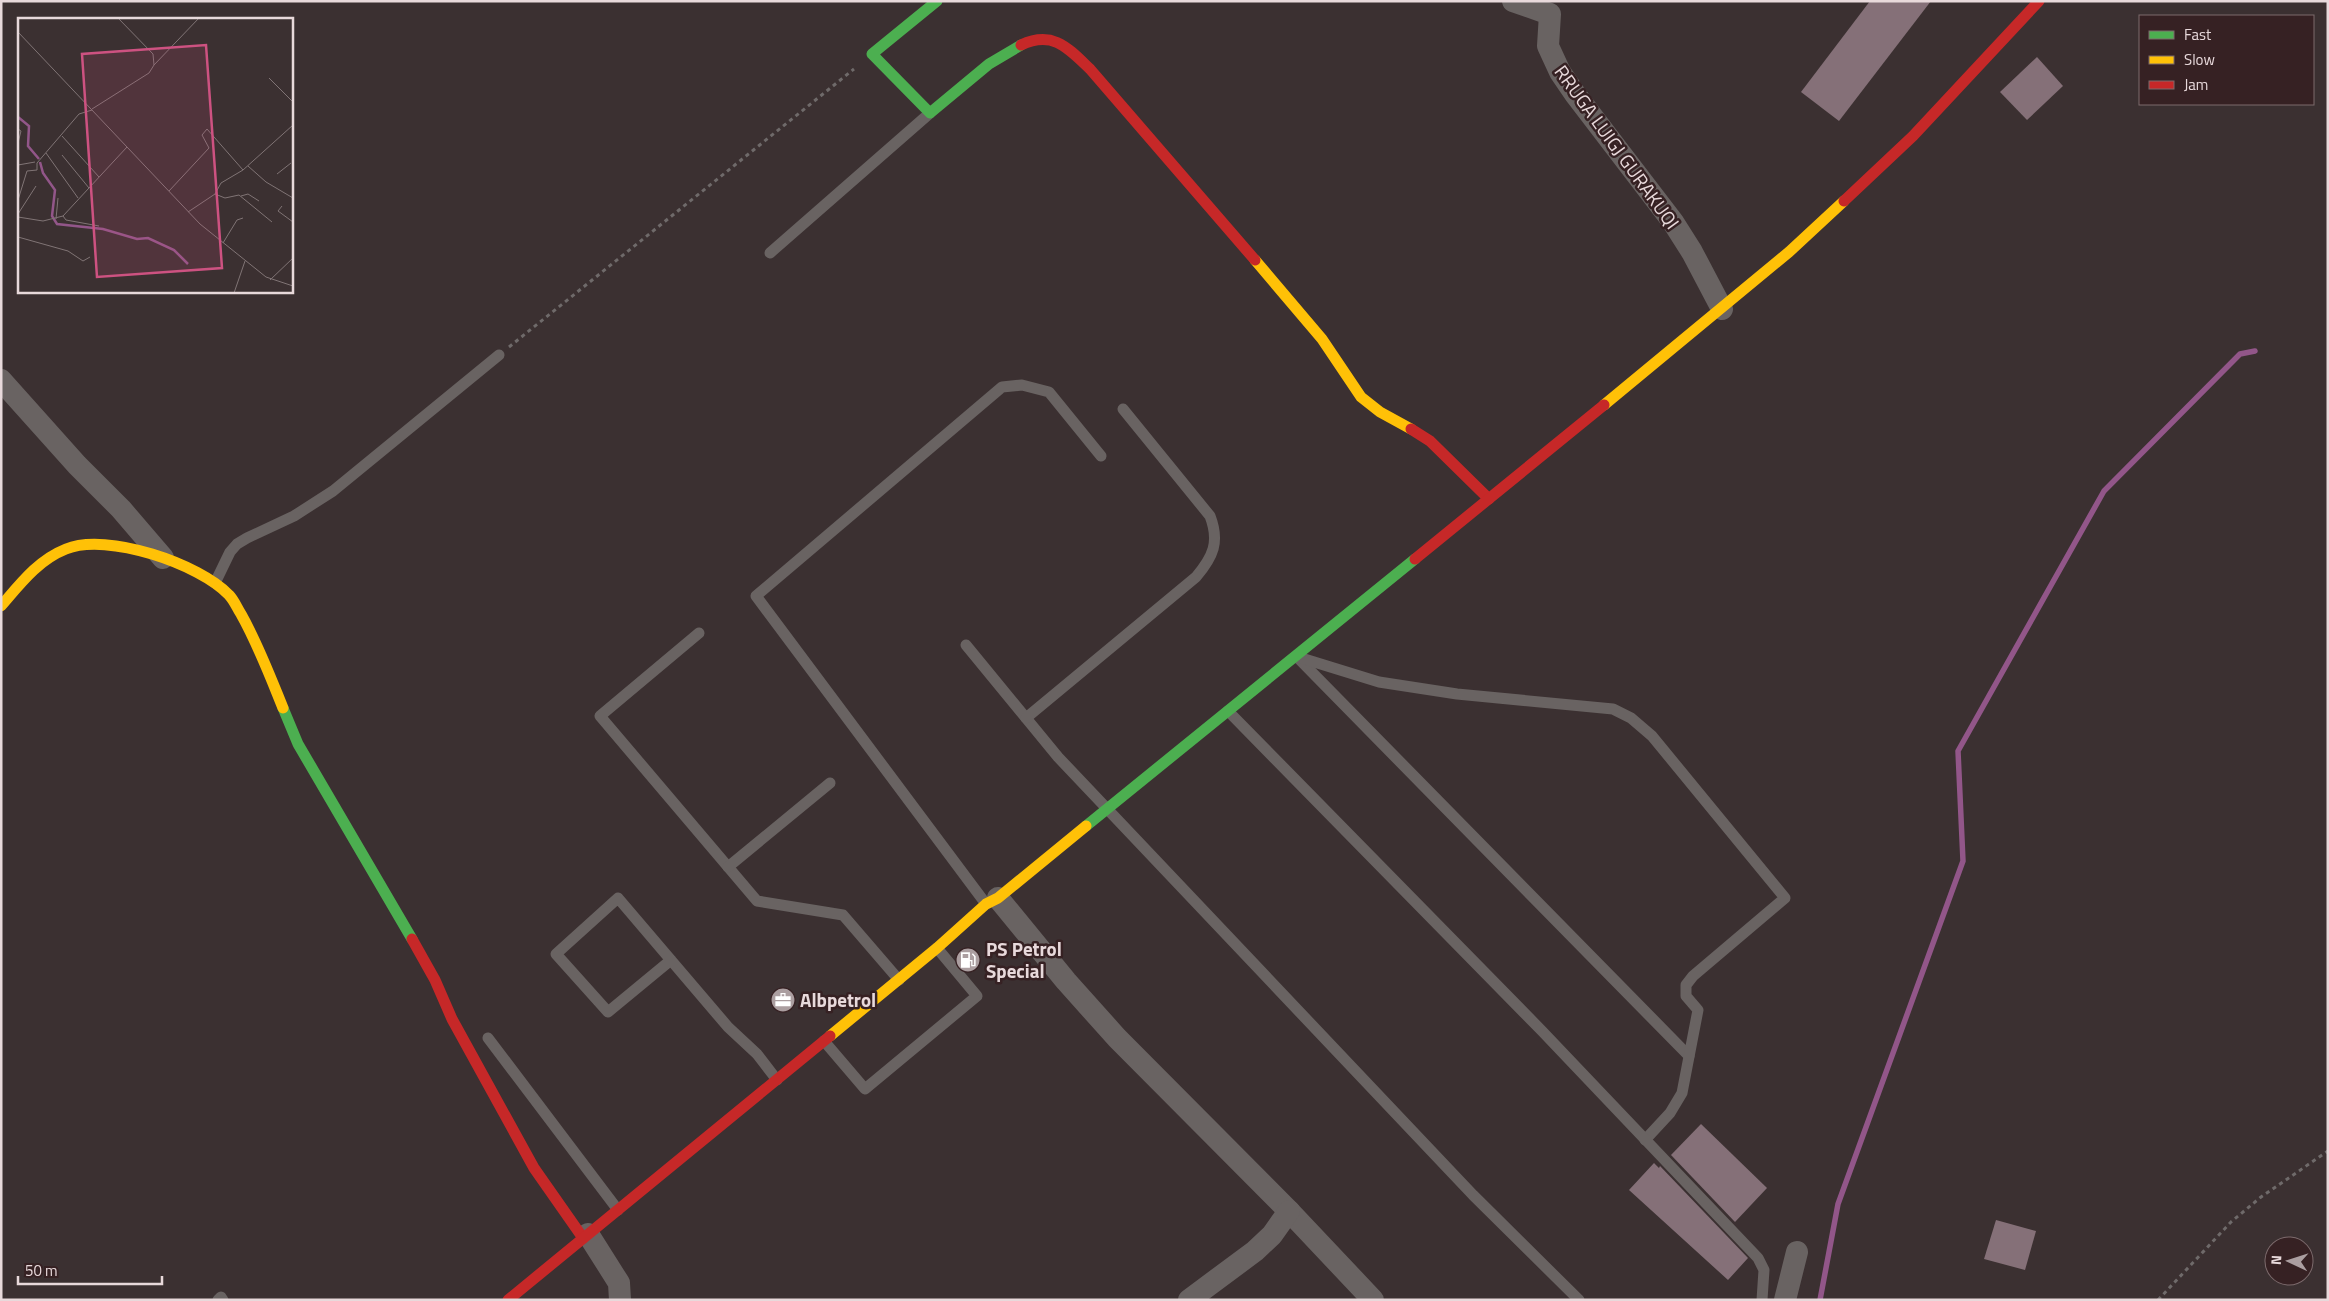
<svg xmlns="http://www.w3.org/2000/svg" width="2329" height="1301" viewBox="0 0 2329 1301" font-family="'Titillium Web',sans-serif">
	<rect width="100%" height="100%" fill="#3b3031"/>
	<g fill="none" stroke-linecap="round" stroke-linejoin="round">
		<!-- stream -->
		<polyline stroke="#925689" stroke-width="5.5" points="1820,1300 1838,1204 1963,861 1958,751 2104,491 2240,354 2255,351"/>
	</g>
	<!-- building -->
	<g fill="#857078">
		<polygon points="1870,1 1931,1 1839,121 1801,92"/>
		<polygon points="2037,57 2063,86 2027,120 2000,92"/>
		<polygon points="1701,1124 1767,1188 1735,1222 1671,1155"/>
		<polygon points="1654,1163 1659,1168 1660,1166 1748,1258 1728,1280 1629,1190"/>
		<polygon points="1996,1220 2036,1231 2025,1270 1984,1259"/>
	</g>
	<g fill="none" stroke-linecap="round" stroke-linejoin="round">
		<!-- path -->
		<g stroke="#6f6a6a" stroke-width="3" stroke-dasharray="4 4" stroke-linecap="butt">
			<polyline points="509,347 854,69"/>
			<polyline points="2158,1300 2231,1222 2261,1197 2328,1151"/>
		</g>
		<!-- lane -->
		<g stroke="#696362" stroke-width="11">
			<polyline points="770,253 930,113"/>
			<polyline points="215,583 230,552 237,544 247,538 294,516 333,491 499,355"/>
			<polyline points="699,633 600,716 757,901 843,915 899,980"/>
			<polyline points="966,645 1058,757 1473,1195 1579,1300"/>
			<polyline points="1297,657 1689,1056"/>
			<polyline points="1298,657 1379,682 1457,694 1613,709 1631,718 1652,736 1785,898 1693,976 1686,985 1686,996 1698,1010 1682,1093 1670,1113 1645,1140"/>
			<polyline points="1228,711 1542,1031 1758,1258 1764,1270 1762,1300"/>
			<path d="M1026,718l170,-141c17,-20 24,-35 14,-61l-87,-107"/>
			<polyline points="728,867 830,783"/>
			<polyline points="986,904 756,596 1002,387 1022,385 1049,392 1101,456"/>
			<polyline points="671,960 608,1012 556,954 618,898 728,1027 757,1054 777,1080"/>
			<polyline points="488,1038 618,1210"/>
			<polyline points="824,1041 865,1089 977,996 937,948"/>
			<polyline points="218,1300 221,1297 223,1300"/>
		</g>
		<!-- street -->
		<g stroke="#696362" stroke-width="22">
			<polyline points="1513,1 1550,14 1548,46 1560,72 1575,94 1673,222 1692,252 1722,309"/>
			<polyline points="1,380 77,465 121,509 163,558"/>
			<polyline points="998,898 1066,981 1117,1038 1289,1211 1373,1300"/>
			<polyline points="588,1234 619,1283 620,1300"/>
			<polyline points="1189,1300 1255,1251 1272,1235 1289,1211"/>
			<polyline points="1785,1300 1797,1252"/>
		</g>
		<!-- fast -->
		<g stroke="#4caf50" stroke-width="11">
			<polyline points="937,1 872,54 930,113 989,64 1021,45"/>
			<polyline points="283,708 298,744 412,939"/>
			<polyline points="1086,826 1415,559"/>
		</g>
		<!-- slow -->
		<g stroke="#ffc107" stroke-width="11">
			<polyline points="1255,260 1322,339 1361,397 1380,412 1411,429"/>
			<polyline points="1604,405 1789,252 1844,201"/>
			<path d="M1,606c19,-22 37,-46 65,-57 41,-17 134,15 163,46 5,5 8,13 12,19 17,30 29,62 42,94"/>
			<polyline points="830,1036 937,948 986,904 998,898 1086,826"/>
		</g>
		<!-- jam -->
		<g stroke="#c62828" stroke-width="11">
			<path d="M1021,45c32,-15 47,3 69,24l165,191"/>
			<polyline points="1844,201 1913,136 2039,1"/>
			<polyline points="1411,429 1430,441 1489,499"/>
			<polyline points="1415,559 1604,405"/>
			<polyline points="412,939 435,980 452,1019 534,1168 583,1238"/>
			<polyline points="508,1300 830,1036"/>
		</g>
	</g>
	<!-- icons -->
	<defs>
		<symbol id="fuel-disc" viewBox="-11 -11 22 22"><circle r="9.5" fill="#ab9ea0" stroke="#362123"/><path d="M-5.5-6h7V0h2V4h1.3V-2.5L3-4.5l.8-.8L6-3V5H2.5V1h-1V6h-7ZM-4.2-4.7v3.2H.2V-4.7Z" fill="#fff"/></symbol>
		<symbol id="office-disc" viewBox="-11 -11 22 22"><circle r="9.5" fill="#ab9ea0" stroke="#362123"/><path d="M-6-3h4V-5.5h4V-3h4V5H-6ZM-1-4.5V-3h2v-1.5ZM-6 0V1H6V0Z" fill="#fff"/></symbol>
	</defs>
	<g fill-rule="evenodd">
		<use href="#fuel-disc" x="954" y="946" width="28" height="28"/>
		<use href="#office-disc" x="769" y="986" width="28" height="28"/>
	</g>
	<g text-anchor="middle" stroke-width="5" stroke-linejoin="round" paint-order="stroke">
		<!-- street labels -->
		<g font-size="19" fill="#e8d9db" stroke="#362123">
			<text transform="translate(1617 147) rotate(54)" y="7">RRUGA LUIGJ GURAKUQI</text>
		</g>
		<!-- poi labels -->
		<g font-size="19" font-weight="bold" fill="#e8d9db" stroke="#362123" text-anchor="start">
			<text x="986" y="956">PS Petrol<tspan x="986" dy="22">Special</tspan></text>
			<text x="800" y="1007">Albpetrol</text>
		</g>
	</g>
	<!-- overview -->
	<g transform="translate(18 18)">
		<rect width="275" height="275" fill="#3b3031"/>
		<path fill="none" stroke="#925689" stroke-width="2.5" d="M0,99l11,9 -1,20 11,13M22,144l3,11 12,17 -3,26 5,8 46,5 34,10 11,-1 26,12 14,14"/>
		<path fill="none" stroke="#807475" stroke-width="1" d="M0,14l182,192 66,53 27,9M136,47l45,-47M251,60l24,24M74,91l57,-36 5,-8 -1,-11 -35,-36M0,111l3,2 -3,12M44,118l37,41M28,135l32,45M44,137l27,33M0,147l17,-3M230,148l18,16 27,16M259,156l14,-11M151,173l40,-43 -7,-13 5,-6 36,41M197,176l10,4 14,-3 33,27M223,178l7,-2 11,7M0,182l9,-29 10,-1v-7l42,-49 13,-4M264,188l-4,5 15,11M170,194l27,-18 6,-11 22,-13 50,-45M0,196l18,-28M45,198l3,4 33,6M0,199l25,4 20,-5 64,-69M38,201l2,-21M0,219l50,14 15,10 7,-4M205,225l14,-23 6,-2M252,262l23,-22M216,275l11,-32"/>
		<path fill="#cd5281" fill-opacity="0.15" stroke="#cd5281" stroke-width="2.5" d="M188,27l16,223 -125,9 -15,-223z"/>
		<rect width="275" height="275" fill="none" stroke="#e8d9db" stroke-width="2.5"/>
	</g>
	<!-- border -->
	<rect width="2329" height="1301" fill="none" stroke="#e8d9db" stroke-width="5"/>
	<!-- legend -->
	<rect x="2139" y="15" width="175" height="90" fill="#362123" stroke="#7d6b6d"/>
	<rect x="2149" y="31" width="25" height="8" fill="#4caf50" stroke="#7d6b6d"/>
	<text x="2184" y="40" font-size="15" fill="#e8d9db">Fast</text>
	<rect x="2149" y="56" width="25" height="8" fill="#ffc107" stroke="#7d6b6d"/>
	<text x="2184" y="65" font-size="15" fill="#e8d9db">Slow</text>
	<rect x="2149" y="81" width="25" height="8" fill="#c62828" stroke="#7d6b6d"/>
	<text x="2184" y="90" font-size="15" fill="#e8d9db">Jam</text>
	<!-- north arrow -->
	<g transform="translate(2289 1261) rotate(274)"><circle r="24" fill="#362123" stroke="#7d6b6d"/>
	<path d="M0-4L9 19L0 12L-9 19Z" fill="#ab9ea0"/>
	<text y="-8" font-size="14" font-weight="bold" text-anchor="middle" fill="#e8d9db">N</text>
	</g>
	<!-- scale -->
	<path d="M18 1276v8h144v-8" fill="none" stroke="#e8d9db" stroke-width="2.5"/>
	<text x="25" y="1276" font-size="15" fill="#e8d9db" stroke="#362123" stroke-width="4" paint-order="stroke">50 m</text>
</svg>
